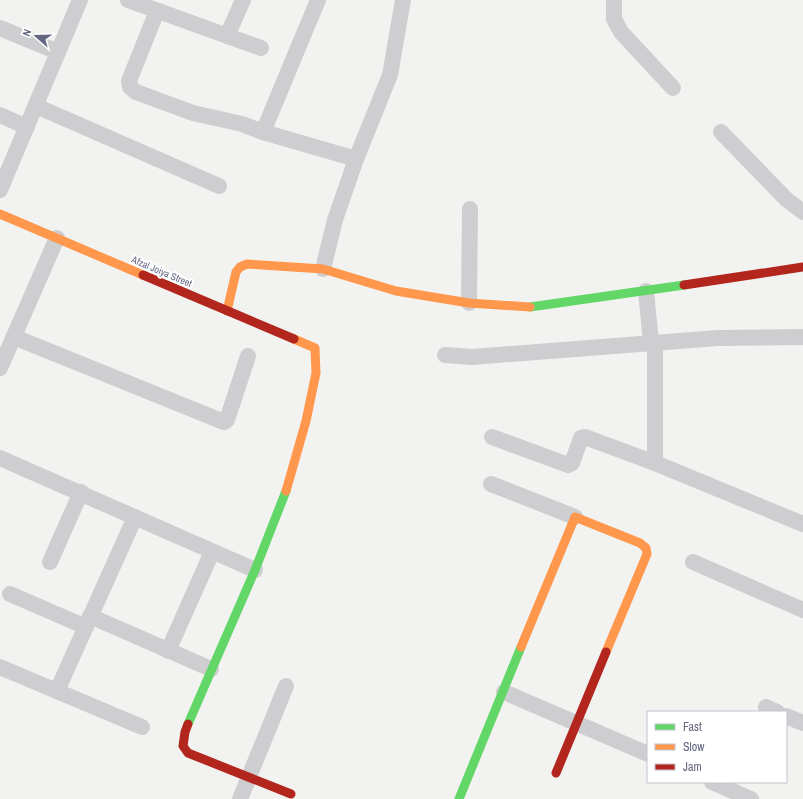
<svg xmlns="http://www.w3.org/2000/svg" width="803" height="799" viewBox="0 0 803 799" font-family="'Archivo Narrow',sans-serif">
	<rect width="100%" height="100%" fill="#f2f3f1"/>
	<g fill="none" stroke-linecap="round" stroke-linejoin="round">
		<!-- street -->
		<g stroke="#ceced0" stroke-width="16">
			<polyline points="128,0 261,48"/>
			<polyline points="614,0 614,19 621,32 673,88"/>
			<polyline points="157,11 129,81 130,87 136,92 193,113 242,124 263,132 356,159"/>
			<polyline points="0,28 58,52"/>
			<polyline points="227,36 243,0"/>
			<polyline points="36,106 219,186"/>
			<polyline points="0,115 27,127"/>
			<polyline points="263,132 318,0"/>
			<polyline points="721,132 786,199 803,212"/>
			<polyline points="0,190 80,0"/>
			<polyline points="323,269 335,220 356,159 390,75 403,0"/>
			<polyline points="646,291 651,343"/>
			<polyline points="469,303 470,209"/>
			<polyline points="14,337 224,422 227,420 248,356"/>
			<polyline points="655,343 655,463"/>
			<polyline points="445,355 472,357 718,338 803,337"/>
			<polyline points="0,368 57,238"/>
			<polyline points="492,437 568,465 572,463 581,438 585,437 655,463 803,524"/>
			<polyline points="0,458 255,570"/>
			<polyline points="491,484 575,517"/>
			<polyline points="50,562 81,492"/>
			<polyline points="693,562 803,610"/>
			<polyline points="10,594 86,627"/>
			<polyline points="90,616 211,669"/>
			<polyline points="168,651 212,552"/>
			<polyline points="0,667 142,727"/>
			<polyline points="57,691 135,517"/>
			<polyline points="504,692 648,754"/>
			<polyline points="766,707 777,712"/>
			<polyline points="786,716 803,723"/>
			<polyline points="712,782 751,799"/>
			<polyline points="240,799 286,686"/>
		</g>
		<!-- fast -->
		<g stroke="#63d668" stroke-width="9">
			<polyline points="530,307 684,285"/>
			<polyline points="188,724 255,570 286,491"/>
			<polyline points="459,799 521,647"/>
		</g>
		<!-- slow -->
		<g stroke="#ff974d" stroke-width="9">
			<polyline points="0,214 143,275"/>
			<polyline points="227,311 236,272 240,267 247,264 323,269 396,291 469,303 530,307"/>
			<polyline points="286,491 306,421 316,373 315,348 294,339"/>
			<polyline points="521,647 575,517 640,543 646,548 647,554 606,652"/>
		</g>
		<!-- jam -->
		<g stroke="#b3261e" stroke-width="9">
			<polyline points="143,275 294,339"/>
			<polyline points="684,285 803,267"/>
			<polyline points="188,724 185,732 183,746 188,753 291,794"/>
			<polyline points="556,773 606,652"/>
		</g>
	</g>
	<g text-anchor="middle" stroke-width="4" stroke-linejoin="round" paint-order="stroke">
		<!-- street labels -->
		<g font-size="10" fill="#636781" stroke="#fff">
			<text transform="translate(162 271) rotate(23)" y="4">Afzal Joiya Street</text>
		</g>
	</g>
	<!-- legend -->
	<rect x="647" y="711" width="140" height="72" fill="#ffffff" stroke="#c1c2cd"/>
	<rect x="655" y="724" width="20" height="6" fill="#63d668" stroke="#c1c2cd"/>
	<text x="683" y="731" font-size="12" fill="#636781">Fast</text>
	<rect x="655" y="744" width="20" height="6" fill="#ff974d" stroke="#c1c2cd"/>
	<text x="683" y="751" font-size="12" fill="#636781">Slow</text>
	<rect x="655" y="764" width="20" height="6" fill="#b3261e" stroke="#c1c2cd"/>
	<text x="683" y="771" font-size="12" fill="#636781">Jam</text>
	<!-- north arrow -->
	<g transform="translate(36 36) rotate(290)" stroke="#ffffff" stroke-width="3" paint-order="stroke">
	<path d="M0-3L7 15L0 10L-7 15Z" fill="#636781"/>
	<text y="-6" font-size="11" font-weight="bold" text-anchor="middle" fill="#636781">N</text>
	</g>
</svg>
